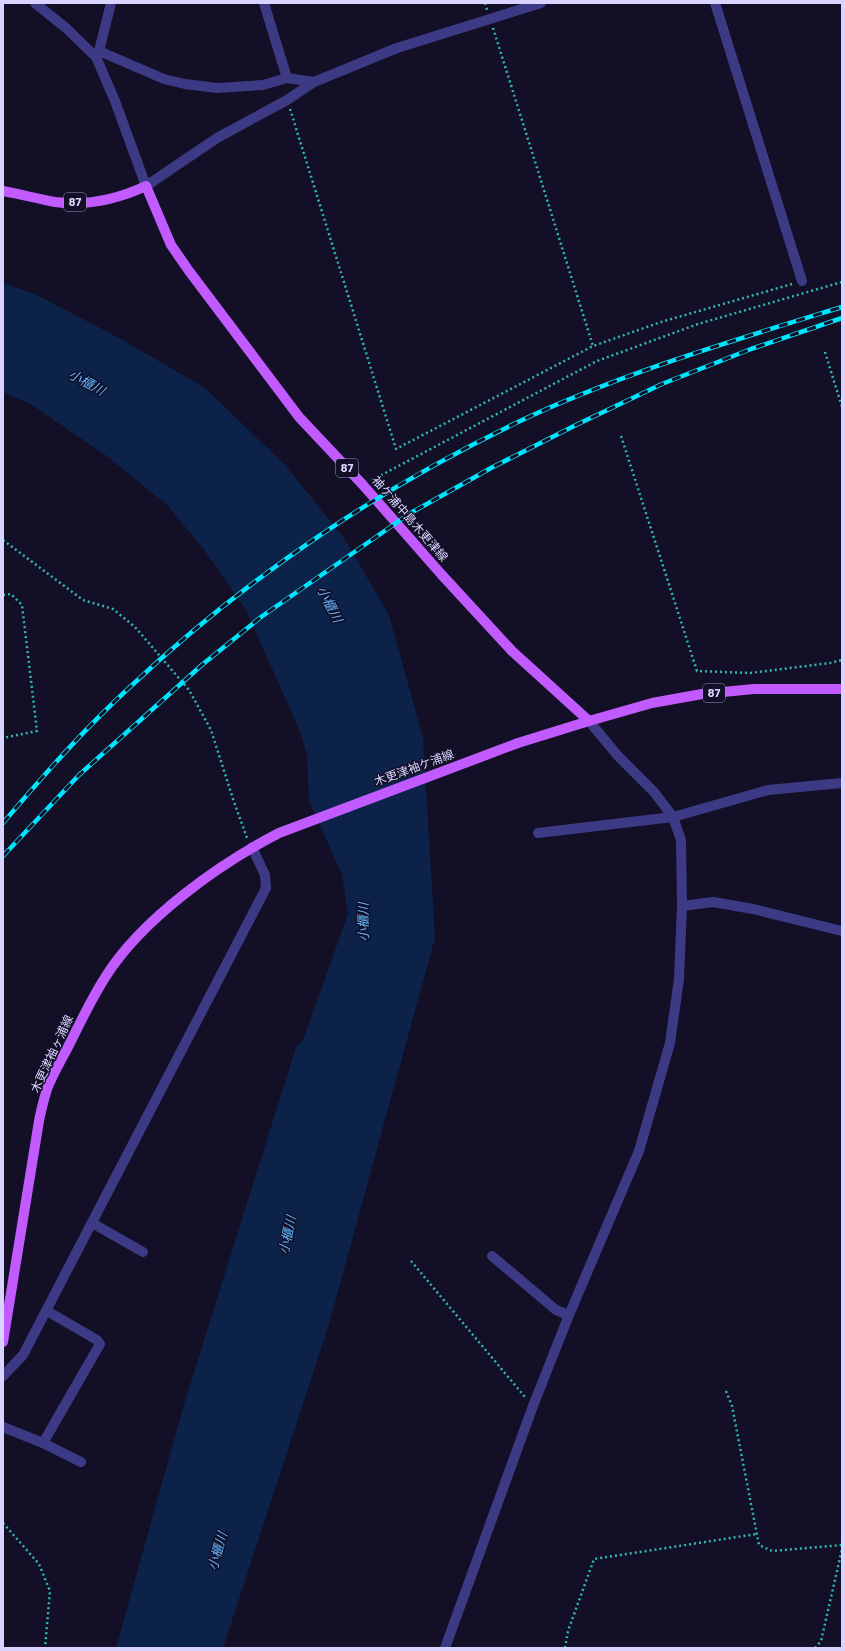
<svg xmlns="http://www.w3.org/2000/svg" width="845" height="1651" viewBox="0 0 845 1651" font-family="Poppins,'Noto Sans JP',sans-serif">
	<rect width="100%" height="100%" fill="#130f26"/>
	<!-- water -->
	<polygon fill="#0c2248" points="3,283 37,295 121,339 205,388 286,466 344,538 389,615 423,738 435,938 329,1324 223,1648 116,1648 184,1404 296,1047 303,1040 348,914 342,875 309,801 307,755 300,731 245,608 202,547 167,505 108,457 29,403 3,392"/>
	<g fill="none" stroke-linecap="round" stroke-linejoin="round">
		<!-- path -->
		<g stroke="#2fb8b0" stroke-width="2.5" stroke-dasharray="2 3" stroke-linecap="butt">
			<polyline points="485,3 487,10"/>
			<polyline points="493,28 593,346"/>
			<polyline points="290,109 396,449 593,346 661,322 792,284"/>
			<polyline points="825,352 842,407"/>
			<polyline points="621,436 697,671 750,673 830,663 842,660"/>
			<polyline points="372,480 597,361 698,324 842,282"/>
			<polyline points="3,540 83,600 113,609 135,627 189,690 211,730 233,799 247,838"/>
			<polyline points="3,595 11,594 22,605 37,731 3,738"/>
			<polyline points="411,1261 525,1397"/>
			<polyline points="726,1391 732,1406 759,1545 772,1551 842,1545"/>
			<polyline points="3,1523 39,1564 50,1591 45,1648"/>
			<polyline points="565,1648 568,1631 594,1559 757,1534"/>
			<polyline points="815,1648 821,1641 842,1549"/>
		</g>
		<!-- minor -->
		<g stroke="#3d3a85" stroke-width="10">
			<polyline points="35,3 66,28 96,57 115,101 146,186 217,138 287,100 314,82 397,48 541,3"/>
			<polyline points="264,3 287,78"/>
			<polyline points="715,3 802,281"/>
			<polyline points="99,51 164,79 185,84 217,88 263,85 287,78 314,82"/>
			<polyline points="97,56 99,51 111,3"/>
			<polyline points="538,833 673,817 768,790 842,783"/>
			<polyline points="682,906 713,902 753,909 842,931"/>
			<polyline points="92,1223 143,1252"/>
			<polyline points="492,1256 556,1310 569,1315"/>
			<polyline points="47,1311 97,1340 100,1344 43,1443 81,1462"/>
			<polyline points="3,1376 23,1355 266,888 265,875 252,847"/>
			<polyline points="3,1427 43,1443"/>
			<polyline points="445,1648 533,1406 569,1315 639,1151 670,1043 679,979 682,906 681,840 673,817 654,792 618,756 589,721"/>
		</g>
		<!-- major -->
		<g stroke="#c25bff" stroke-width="10">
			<path d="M3,191c17,3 35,8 52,11 31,4 63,-3 91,-16l25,59 18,26 110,146 64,68 78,89 71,77 77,70"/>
			<path d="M3,1342l36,-221c2,-11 5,-22 8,-32 7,-18 18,-35 26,-52 10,-20 20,-41 33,-61 36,-57 113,-112 173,-143l239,-90 71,-22 63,-18 50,-9 52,-5h88"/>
		</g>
		<defs>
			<g id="rail">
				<path d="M3,823c40,-47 81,-94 127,-136 118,-111 256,-204 403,-272 100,-45 205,-76 309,-108"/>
				<polyline points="3,856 79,775 203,664 261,617 409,514 491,468 576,425 662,384 751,349 842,318"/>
			</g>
		</defs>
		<!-- rail casing -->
		<use href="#rail" stroke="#00e5ff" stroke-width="4.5"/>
		<!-- rail -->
		<use href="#rail" stroke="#130f26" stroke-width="3" stroke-dasharray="9" stroke-linecap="butt"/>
	</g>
	<g text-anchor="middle" stroke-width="3" stroke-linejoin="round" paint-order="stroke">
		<!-- shield labels -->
		<g fill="#130f26" stroke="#9e99be" stroke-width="1">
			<rect x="64" y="193" width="22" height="18" rx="3"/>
			<rect x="336" y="459" width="22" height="18" rx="3"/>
			<rect x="703" y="684" width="22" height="18" rx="3"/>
		</g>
		<g font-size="11" font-weight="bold" fill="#d9d4ff">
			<text x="75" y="206">87</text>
			<text x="347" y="472">87</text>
			<text x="714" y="697">87</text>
		</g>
		<!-- street labels -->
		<g font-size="12" fill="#d9d4ff" stroke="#130f26">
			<text transform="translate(410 519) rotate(49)" y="4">袖ケ浦中島木更津線</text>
			<text transform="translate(414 768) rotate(-20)" y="4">木更津袖ケ浦線</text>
			<text transform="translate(52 1054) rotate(-65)" y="4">木更津袖ヶ浦線</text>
		</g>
		<!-- water labels -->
		<g font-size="13" font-style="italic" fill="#62b6ff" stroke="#130f26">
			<text transform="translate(87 382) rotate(29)" y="5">小櫃川</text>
			<text transform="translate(330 604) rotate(63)" y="5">小櫃川</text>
			<text transform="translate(363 922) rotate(-91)" y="5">小櫃川</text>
			<text transform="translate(287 1235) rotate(-78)" y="5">小櫃川</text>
			<text transform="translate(217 1551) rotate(-74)" y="5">小櫃川</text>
		</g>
	</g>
	<!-- border -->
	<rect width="845" height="1651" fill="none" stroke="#d9d4ff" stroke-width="8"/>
</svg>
